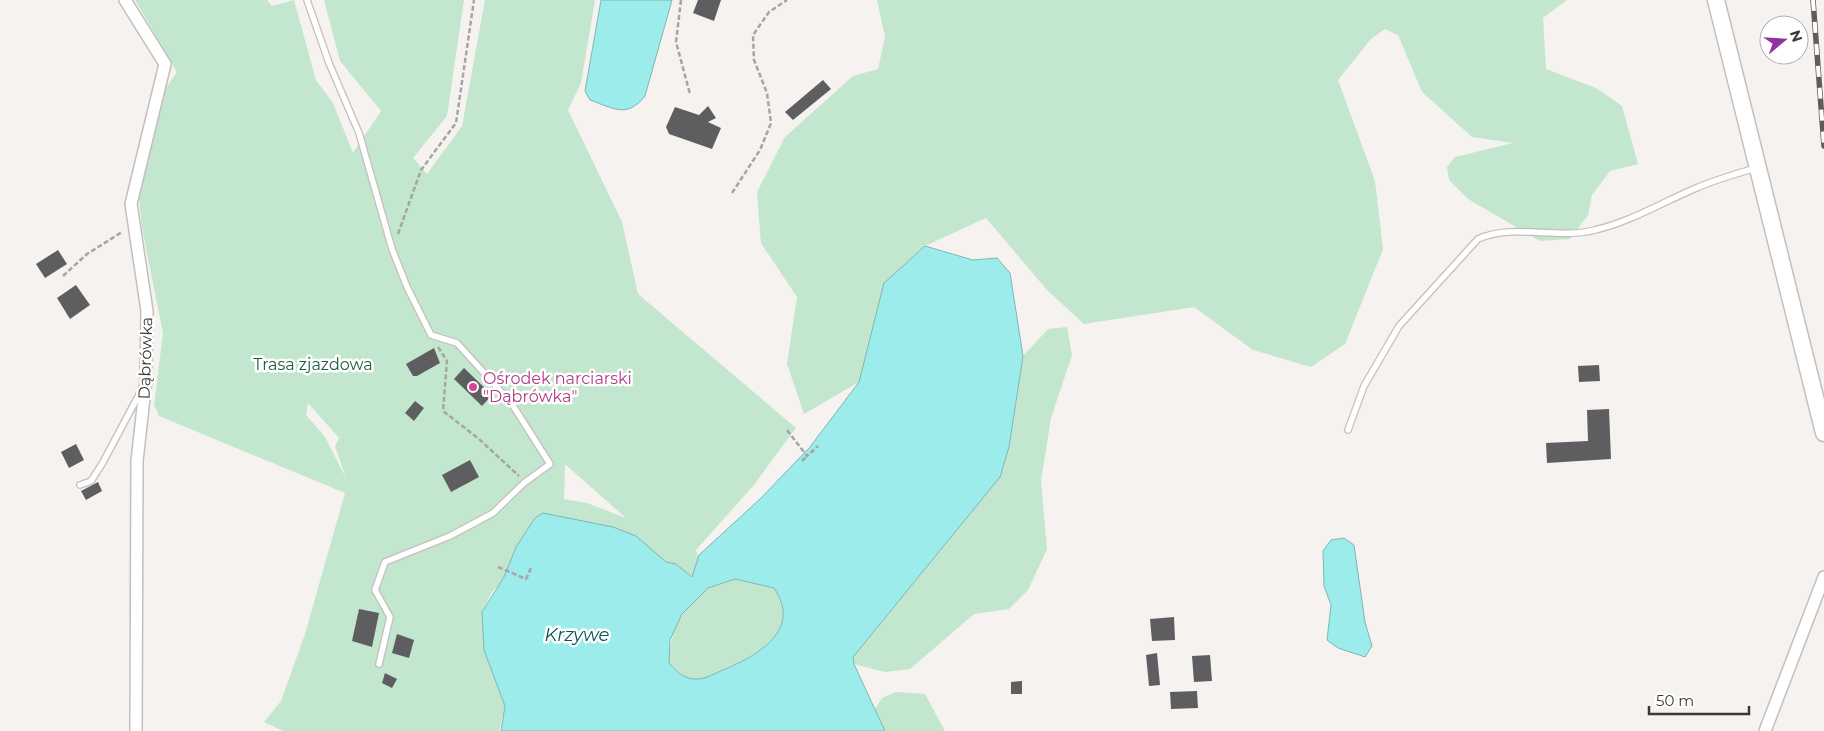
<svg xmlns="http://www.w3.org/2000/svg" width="1824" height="731" viewBox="0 0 1824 731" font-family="Montserrat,sans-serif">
	<rect width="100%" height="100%" fill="#f6f2f0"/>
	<!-- green -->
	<g fill="#c3e6ce" fill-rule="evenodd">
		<path d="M135,0h132l5,6 22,-6 22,80 17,23 20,50 28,-42 -41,-50 -16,-61h140l-17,116 -34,42 14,16 35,-48 23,-126h110l-14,83 -13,27 54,112 16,72 158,134 -43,58 -57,64 12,38 27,-9 39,9c2,4 7,9 9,13 11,34 -32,57 -56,67 -9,4 -21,11 -29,11 -13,1 -21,-7 -29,-16 1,-22 5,-41 21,-57l-155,-58 -43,44 -10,20 23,94 -6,25h-216l-19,-9 17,-21 24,-67 40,-141 -186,-77 -5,-11 9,-72 -21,-105 -3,-29 25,-108 13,-19zM308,403l31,35 -4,8 11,32 -21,-41 -19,-22zM565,465h1l60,53 -39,-15 -23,-4z"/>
		<polygon points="877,0 1567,0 1543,18 1546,69 1596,88 1622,106 1638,164 1610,171 1592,195 1588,215 1570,239 1540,241 1468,199 1449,180 1447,167 1455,157 1513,143 1472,137 1422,92 1398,35 1385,29 1371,39 1338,80 1375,181 1383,249 1345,344 1311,367 1253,350 1194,307 1084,324 1047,290 986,218 925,246 884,283 859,382 804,414 787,364 797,297 761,243 757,192 785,137 853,76 878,69 885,37"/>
		<polygon points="1067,327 1072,355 1051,418 1041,481 1047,549 1028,590 1009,609 974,614 910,669 885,672 854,664 853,657 951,537 1009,447 1023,356 1048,329"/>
		<polygon points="896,692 925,694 945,731 885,731 875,709 882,698"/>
	</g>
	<!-- water -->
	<g fill="#9beceb" stroke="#7eb6b5" fill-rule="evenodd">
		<path d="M601,0h71l-27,96c-18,23 -32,12 -55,4l-5,-9z"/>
		<path d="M925,246l48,14 24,-2 13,15 13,83 -14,91 -9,30 -147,180 1,7 31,67h-384l4,-25 -21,-56 -2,-38 22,-35 12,-30 19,-29 8,-5 70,14 23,9 30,26 10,2 16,13 7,-22 61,-56 50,-52 49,-65 25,-99zM735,579l39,9c29,42 -17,68 -51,82 -7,3 -18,9 -25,9 -13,1 -21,-7 -29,-16l1,-23 12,-26 26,-26z"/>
		<polygon points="1344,538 1354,545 1365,622 1372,646 1365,657 1338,648 1327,640 1331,605 1324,586 1323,551 1331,540"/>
	</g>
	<!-- building -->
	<g fill="#5e5e61">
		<polygon points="698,0 721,0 714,21 693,13"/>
		<polygon points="823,80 831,89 793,120 785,112"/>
		<polygon points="708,106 716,118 708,122 721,128 712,149 669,134 666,127 675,107 699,115"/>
		<polygon points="58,250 67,264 45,278 36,264"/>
		<polygon points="76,285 90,305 70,319 57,298"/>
		<polygon points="434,348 440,363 417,376 413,376 406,364"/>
		<polygon points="1599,365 1600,381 1579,382 1578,366"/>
		<polygon points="464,368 492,395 482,406 454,379"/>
		<polygon points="415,401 424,408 414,421 405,413"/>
		<polygon points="1609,409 1611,459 1547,463 1546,443 1588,441 1587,410"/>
		<polygon points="76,444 84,460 69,468 61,452"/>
		<polygon points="470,460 479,477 451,492 442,475"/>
		<polygon points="98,482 102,491 86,500 81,491"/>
		<polygon points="359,609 379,613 372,647 352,641"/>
		<polygon points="1174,617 1175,640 1152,641 1150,619"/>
		<polygon points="397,634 414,640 409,658 392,653"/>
		<polygon points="1157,653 1160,685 1149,686 1146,655"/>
		<polygon points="1210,655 1212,681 1194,682 1192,656"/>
		<polygon points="385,673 397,679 392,688 382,683"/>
		<polygon points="1022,681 1022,694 1011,694 1011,682"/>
		<polygon points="1197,691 1198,708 1171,709 1170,692"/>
	</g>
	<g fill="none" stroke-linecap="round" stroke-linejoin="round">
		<defs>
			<g id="lane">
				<polyline points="307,0 329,63 359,133 392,249 407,287 431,335 457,343 512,404 550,464 524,483 493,513 450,536 385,562 375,590 390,617 379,664"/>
				<path d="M1348,430l16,-44 35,-60 79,-87c36,-16 78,1 117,-9 35,-8 66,-27 99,-41 20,-9 41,-15 62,-21"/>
				<polyline points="80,485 91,481 102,464 142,389"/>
			</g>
			<g id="street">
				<polyline points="125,0 165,64 131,204 147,311 146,380 137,461 136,731"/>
				<polyline points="1765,731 1824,577"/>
			</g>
			<polyline id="secondary" points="1716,0 1824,433"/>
		</defs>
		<!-- lane casing -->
		<use href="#lane" stroke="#c3bfbd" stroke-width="8"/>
		<!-- street casing -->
		<use href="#street" stroke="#c3bfbd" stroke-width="14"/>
		<!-- secondary casing -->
		<use href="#secondary" stroke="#c3bfbd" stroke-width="19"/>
		<!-- path -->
		<g stroke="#a7a5a3" stroke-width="2.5" stroke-dasharray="5 2.5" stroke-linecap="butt">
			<polyline points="681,0 676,42 690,94"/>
			<polyline points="732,193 760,150 771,123 767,93 754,60 753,35 769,12 787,0"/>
			<polyline points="398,234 421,170 456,123 474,0"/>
			<polyline points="63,276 87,254 122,232"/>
			<polyline points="438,347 447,361 443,411 479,439 519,476"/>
			<polyline points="787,430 807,456 818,446"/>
			<polyline points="802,461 807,456"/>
			<polyline points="498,567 526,579 531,568"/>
		</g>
		<!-- lane -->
		<use href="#lane" stroke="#fff" stroke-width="5.5"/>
		<!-- street -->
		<use href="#street" stroke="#fff" stroke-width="11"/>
		<!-- secondary -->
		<use href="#secondary" stroke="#fff" stroke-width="16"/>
		<defs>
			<polyline id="rail" points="1813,0 1824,146"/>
		</defs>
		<!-- rail casing -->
		<use href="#rail" stroke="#5f5d5c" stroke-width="5.5"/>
		<!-- rail -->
		<use href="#rail" stroke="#fff" stroke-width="4" stroke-dasharray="11" stroke-linecap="butt"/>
	</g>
	<!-- markers -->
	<circle fill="#d1479c" stroke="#fff" stroke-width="2" cx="473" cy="387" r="5"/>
	<g text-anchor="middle" stroke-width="5" stroke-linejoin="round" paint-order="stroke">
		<!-- street labels -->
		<g font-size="16" fill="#3a3938" stroke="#fff">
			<text transform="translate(145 358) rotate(-88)" y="6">Dąbrówka</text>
		</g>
		<!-- park labels -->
		<g font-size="16" fill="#1e5e3b" stroke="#fff">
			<text x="313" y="370">Trasa zjazdowa</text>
		</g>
		<!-- hotel labels -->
		<g font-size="16" fill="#b23c85" stroke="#fff" text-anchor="start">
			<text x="483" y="384">Ośrodek narciarski<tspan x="483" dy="18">"Dąbrówka"</tspan></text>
		</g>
		<!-- water labels -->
		<g font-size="18" font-style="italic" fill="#0a5353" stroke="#fff">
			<text x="577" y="641">Krzywe</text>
		</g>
	</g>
	<!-- north arrow -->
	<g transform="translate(1784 40) rotate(72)"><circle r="24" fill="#ffffff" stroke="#b0b0af"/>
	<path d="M0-4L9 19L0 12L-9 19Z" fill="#8f339e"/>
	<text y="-8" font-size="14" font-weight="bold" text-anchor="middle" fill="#3a3938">N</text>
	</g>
	<!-- scale -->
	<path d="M1649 706v8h100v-8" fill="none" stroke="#3a3938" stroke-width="2.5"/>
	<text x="1656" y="706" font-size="15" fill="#3a3938" stroke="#ffffff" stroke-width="4" paint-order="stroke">50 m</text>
</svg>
